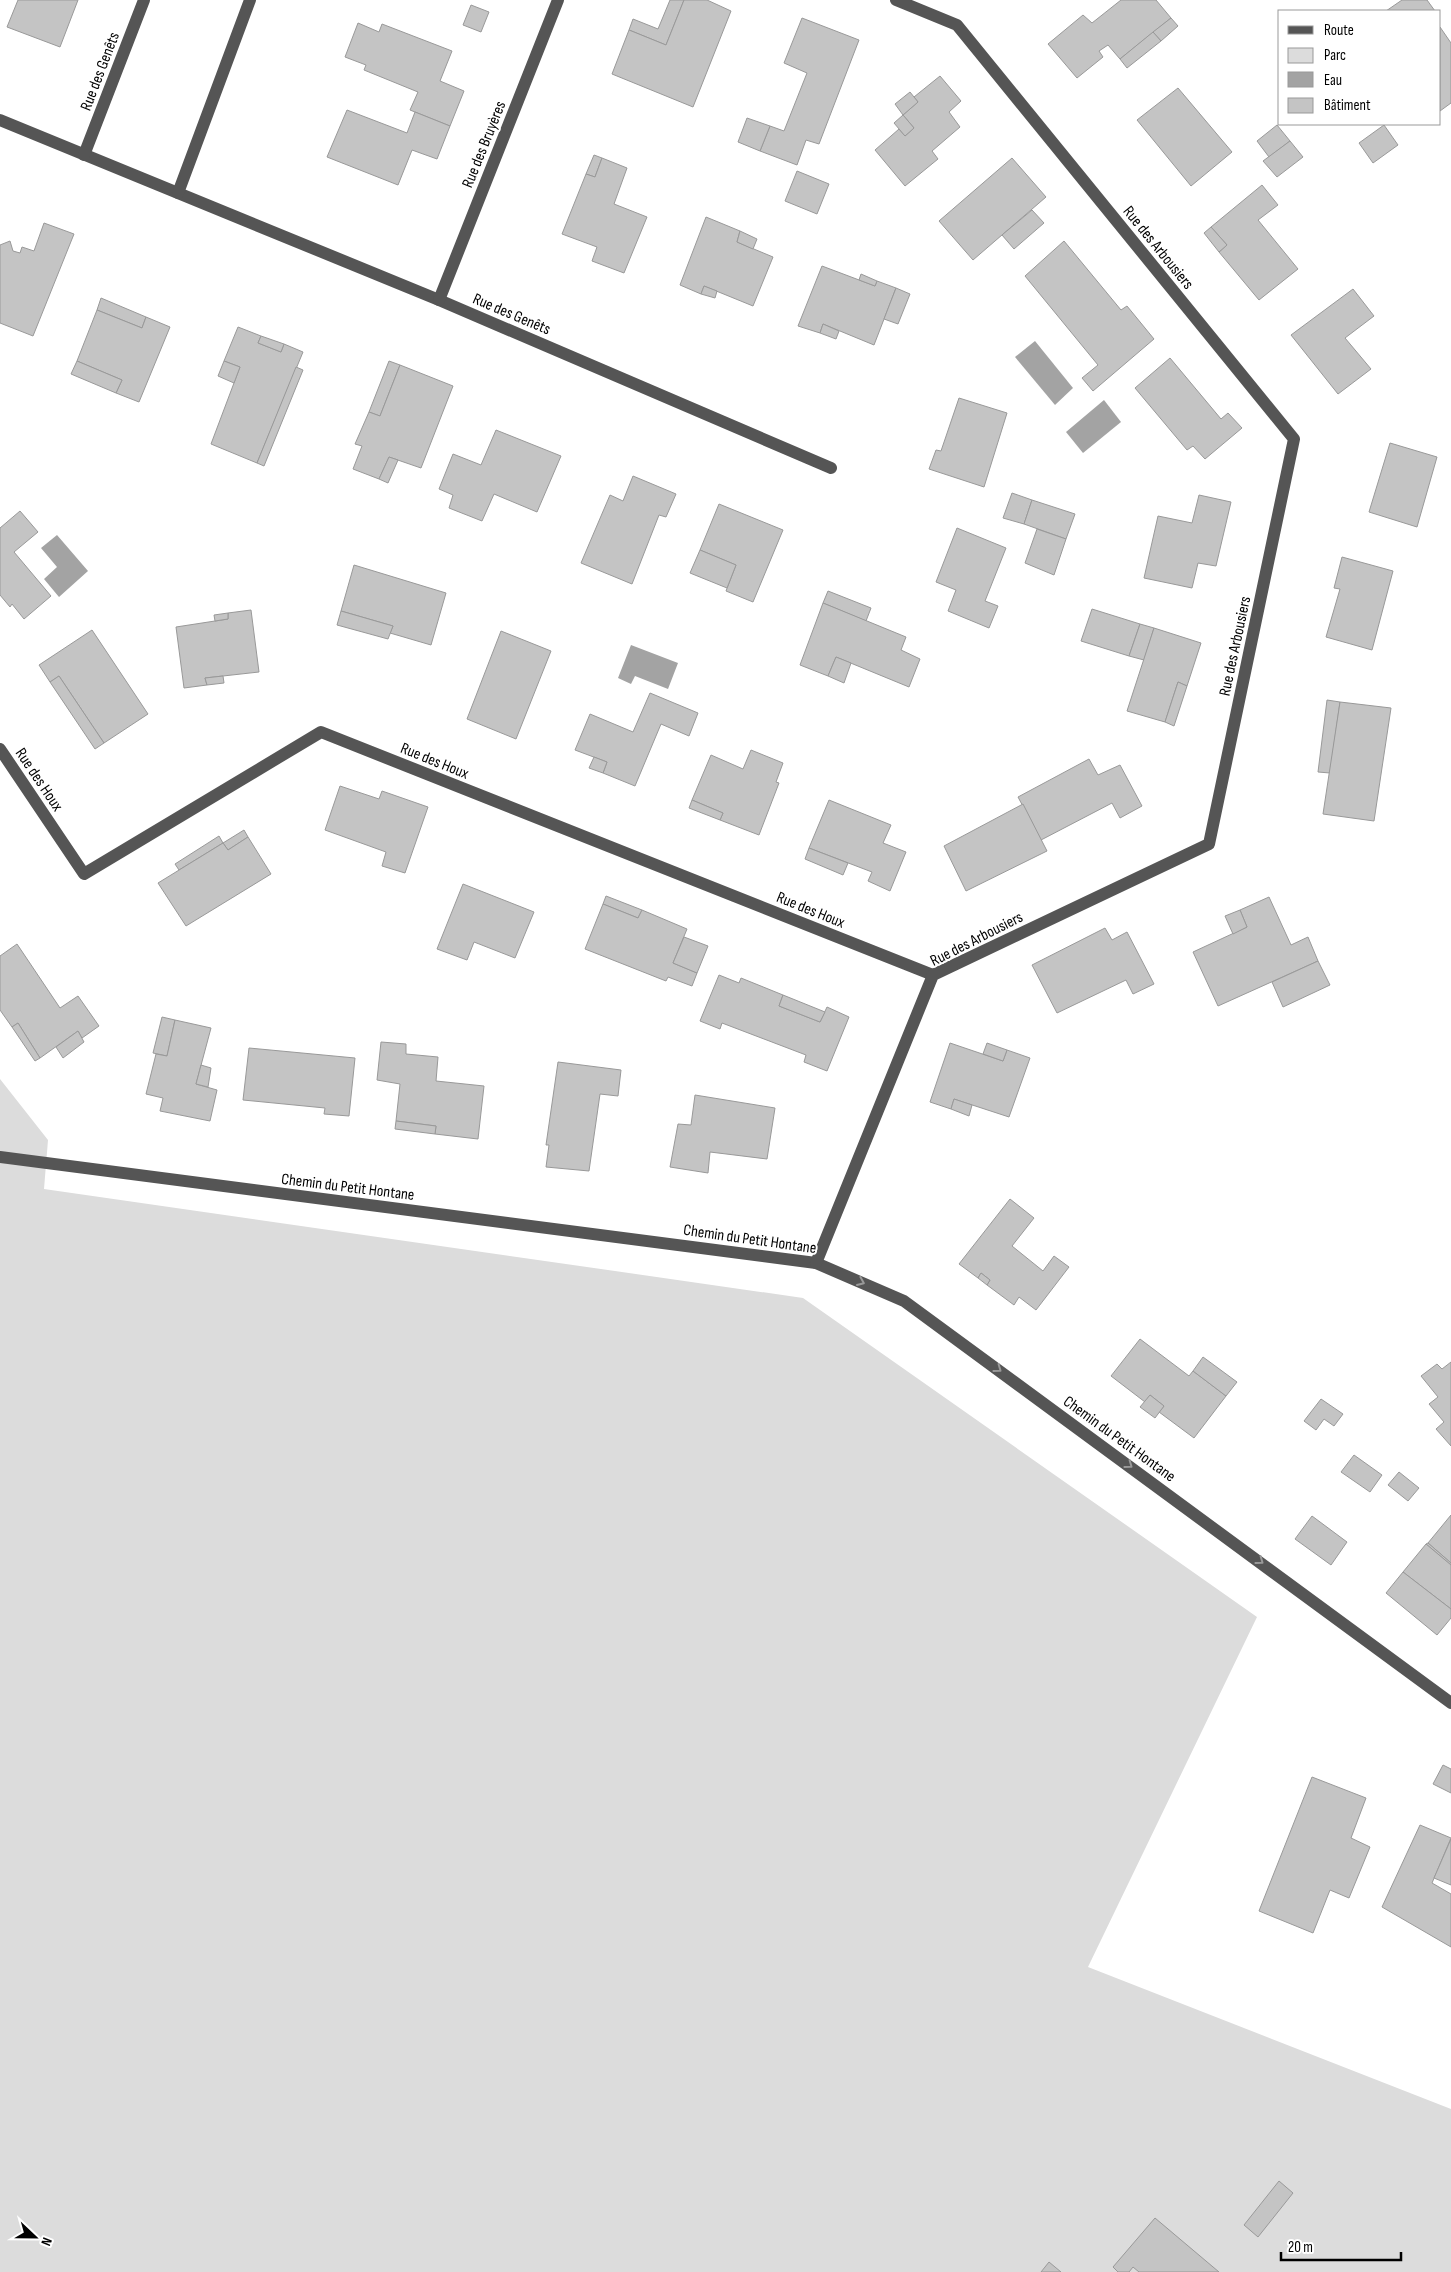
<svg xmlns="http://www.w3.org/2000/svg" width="1451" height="2272" viewBox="0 0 1451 2272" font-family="'Sofia Sans Condensed',sans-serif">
	<rect width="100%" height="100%" fill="#fff"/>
	<!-- green -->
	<polygon fill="#dcdcdc" points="0,1079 48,1140 44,1189 803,1298 1257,1617 1088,1967 1451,2109 1451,2272 0,2272"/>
	<!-- water -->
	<g fill="#a3a3a3">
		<polygon points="1035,341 1073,388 1055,405 1015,357"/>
		<polygon points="1104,400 1121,422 1083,453 1066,432"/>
		<polygon points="57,535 88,571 59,597 44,579 57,567 41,548"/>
		<polygon points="631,645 678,663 668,689 635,676 631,684 618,678"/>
	</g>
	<!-- building -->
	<g fill="#c4c4c4" stroke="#999">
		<polygon points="18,0 78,0 60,47 7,27"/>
		<polygon points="670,0 684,0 666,45 629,30 633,19 658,29"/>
		<polygon points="684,0 707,0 731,11 693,107 612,74 629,30 666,45"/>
		<polygon points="1121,0 1156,0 1171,18 1120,59 1108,45 1099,51 1103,57 1077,78 1048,44 1083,15 1092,23"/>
		<polygon points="1402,0 1427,0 1435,11 1386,11"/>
		<polygon points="471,5 489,12 481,32 463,25"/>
		<polygon points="802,18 859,40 819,144 806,140 797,165 760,151 770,126 784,131 807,73 784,63"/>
		<polygon points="1171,18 1178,26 1161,41 1153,32"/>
		<polygon points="358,23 379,32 382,24 452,51 440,81 464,91 450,126 410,110 418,92 364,70 366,65 345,57"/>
		<polygon points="1440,27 1451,43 1451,103 1440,111"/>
		<polygon points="1153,32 1161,41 1127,68 1120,59"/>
		<polygon points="940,76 961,101 949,112 960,127 932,151 938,159 905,186 875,150 899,129 905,136 914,128 903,115 918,102 914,97"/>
		<polygon points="1178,88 1232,152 1191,186 1137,120"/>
		<polygon points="910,92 918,102 903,115 895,104"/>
		<polygon points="347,110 407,133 415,112 450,126 437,159 412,150 398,185 327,157"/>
		<polygon points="903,115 914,128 905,136 894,123"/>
		<polygon points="747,118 770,126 760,151 738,142"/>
		<polygon points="1277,125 1290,141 1269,157 1257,141"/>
		<polygon points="1384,125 1398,145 1373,163 1359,143"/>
		<polygon points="1290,141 1303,157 1277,177 1263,161"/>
		<polygon points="594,155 602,158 595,177 586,174"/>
		<polygon points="602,158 627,168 614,204 647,217 624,273 592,261 597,247 562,234 586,174 595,177"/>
		<polygon points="1012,158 1046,197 973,260 939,221"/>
		<polygon points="797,171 829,184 817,214 785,201"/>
		<polygon points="1262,185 1278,205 1258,220 1298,269 1259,300 1219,252 1227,245 1211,227"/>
		<polygon points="1032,210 1044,223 1014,249 1002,235"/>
		<polygon points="706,217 740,231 737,242 773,257 753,306 704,286 701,294 680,285"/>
		<polygon points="44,223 74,234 33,336 0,323 0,245 10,241 13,251 20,253 22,247 34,251"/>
		<polygon points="1211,227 1227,245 1219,252 1204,233"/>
		<polygon points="740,231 757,239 753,249 737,242"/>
		<polygon points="1064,241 1121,310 1127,306 1154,339 1093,391 1082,378 1098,365 1025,276"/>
		<polygon points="822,266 875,286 877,281 896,288 874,345 823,324 820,333 798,326"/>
		<polygon points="861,274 877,281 875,286 859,280"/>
		<polygon points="704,286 717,291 715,298 701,294"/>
		<polygon points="896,288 910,294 898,324 884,319"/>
		<polygon points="1353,289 1374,316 1345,338 1371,369 1338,394 1291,335"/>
		<polygon points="101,298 146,317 142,328 97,310"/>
		<polygon points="97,310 142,328 146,317 170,327 139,402 116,393 122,380 77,361"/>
		<polygon points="823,324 839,331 836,339 820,333"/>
		<polygon points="238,327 261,336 258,343 281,352 284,344 303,352 257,463 211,444 240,367 224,361"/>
		<polygon points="261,336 284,344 281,352 258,343"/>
		<polygon points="1170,358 1221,419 1228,413 1242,428 1205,459 1193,446 1187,450 1135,388"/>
		<polygon points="77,361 122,380 116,393 71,374"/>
		<polygon points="224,361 240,367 234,383 218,376"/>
		<polygon points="389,361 400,365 380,416 369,412"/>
		<polygon points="400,365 453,386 421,468 389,457 379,479 353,469 362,446 355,444 369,412 380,416"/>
		<polygon points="296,367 303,370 264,466 257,463"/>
		<polygon points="959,398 1007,413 984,487 929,469 936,450 941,451"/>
		<polygon points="496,430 561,456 537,512 494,494 482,521 449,508 453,495 439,489 453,454 481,465"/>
		<polygon points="1390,443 1437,457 1417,527 1369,512"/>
		<polygon points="389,457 398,460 388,483 379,479"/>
		<polygon points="633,476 676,494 666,517 659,515 632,584 581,563 610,495 623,501"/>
		<polygon points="1012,493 1032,500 1024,524 1003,518"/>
		<polygon points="1199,495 1231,502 1216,566 1198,563 1192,588 1144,578 1158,516 1192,523"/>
		<polygon points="1032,500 1075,514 1066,539 1024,524"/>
		<polygon points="719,504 783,530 753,602 726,591 736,565 700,550"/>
		<polygon points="20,511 38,532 14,552 51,596 24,619 12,604 10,607 0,595 0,528"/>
		<polygon points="957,528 1006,548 985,601 998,606 989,628 948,611 956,590 936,582"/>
		<polygon points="1037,529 1066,539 1054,575 1025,563"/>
		<polygon points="700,550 736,565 727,588 690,573"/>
		<polygon points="1342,557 1393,571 1372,650 1326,637 1340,589 1334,588"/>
		<polygon points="354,565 446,593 431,645 390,633 393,626 341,611"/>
		<polygon points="828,591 871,608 866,621 823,603"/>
		<polygon points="823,603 906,637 901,650 920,659 909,687 836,657 828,676 800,665"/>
		<polygon points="1092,609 1140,624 1129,656 1081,641"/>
		<polygon points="251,610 259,672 205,678 207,685 184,688 176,627 228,619 228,613"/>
		<polygon points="341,611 393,626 388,639 337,625"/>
		<polygon points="228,613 228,619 215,621 214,615"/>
		<polygon points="1140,624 1154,628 1144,660 1129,656"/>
		<polygon points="1154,628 1201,643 1187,686 1178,682 1165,722 1127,711"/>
		<polygon points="92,630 148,714 104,743 59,676 50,682 39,665"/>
		<polygon points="501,631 551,651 516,739 467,719"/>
		<polygon points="836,657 851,663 844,683 828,676"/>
		<polygon points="59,676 104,743 95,749 50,682"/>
		<polygon points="223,676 224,683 207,685 205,678"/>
		<polygon points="1178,682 1187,686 1174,726 1165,722"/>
		<polygon points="650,693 698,713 689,736 661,724 635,786 603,773 607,762 575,750 590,714 633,732"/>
		<polygon points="1327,700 1340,702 1330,773 1318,772"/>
		<polygon points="1340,702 1391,708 1374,821 1323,814"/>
		<polygon points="751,750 783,763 776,782 779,783 759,835 720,820 723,813 692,800 711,755 743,769"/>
		<polygon points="594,757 607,762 603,773 589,768"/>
		<polygon points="1089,759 1098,775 1120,765 1142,806 1120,818 1112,803 1041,840 1018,797"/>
		<polygon points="340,786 379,799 382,791 428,807 405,873 382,866 386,852 325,830"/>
		<polygon points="692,800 723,813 720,820 689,808"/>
		<polygon points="829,800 891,825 883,843 906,852 890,891 868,881 872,872 809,848"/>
		<polygon points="1023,804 1047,851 966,891 944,846"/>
		<polygon points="244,830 248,837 228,850 223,843"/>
		<polygon points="219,836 223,843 179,870 175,864"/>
		<polygon points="248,837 271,874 186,926 158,883 223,843 228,850"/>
		<polygon points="809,848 848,863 843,875 805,859"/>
		<polygon points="463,884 534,912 515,958 474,942 467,960 437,949"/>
		<polygon points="606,896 642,910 638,918 603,904"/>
		<polygon points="1269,897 1291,945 1308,937 1318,961 1218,1006 1193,952 1247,927 1240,910"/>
		<polygon points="603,904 638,918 642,910 687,929 673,963 697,973 692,986 668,977 666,981 585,949"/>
		<polygon points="1240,910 1247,927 1233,934 1225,916"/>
		<polygon points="1105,928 1112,940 1127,932 1154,984 1133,994 1126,980 1057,1013 1032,965"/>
		<polygon points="684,937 708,946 697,973 673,963"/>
		<polygon points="17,944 60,1008 78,996 99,1026 82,1038 78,1031 40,1058 18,1023 12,1027 0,1010 0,956"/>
		<polygon points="1318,961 1330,985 1283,1007 1272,982"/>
		<polygon points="719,975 739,983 741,978 783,995 779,1006 820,1022 827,1007 849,1017 827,1071 804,1062 806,1055 722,1023 720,1029 700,1021"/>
		<polygon points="783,995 825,1012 820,1022 779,1006"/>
		<polygon points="162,1017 175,1020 167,1056 153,1053"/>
		<polygon points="175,1020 211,1028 196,1084 217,1090 210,1121 160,1111 163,1098 146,1094 156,1054 167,1056"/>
		<polygon points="18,1023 40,1058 35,1061 12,1027"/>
		<polygon points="78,1031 84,1042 63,1058 56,1047"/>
		<polygon points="381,1042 406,1044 406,1054 438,1057 436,1081 484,1086 478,1139 435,1134 436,1126 396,1121 400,1084 377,1080"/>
		<polygon points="950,1043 1003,1061 1007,1050 1030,1058 1009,1117 954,1099 951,1109 930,1102"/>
		<polygon points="987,1043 1007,1050 1003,1061 983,1054"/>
		<polygon points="249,1048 355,1058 349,1116 324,1114 325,1108 243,1100"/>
		<polygon points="558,1062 621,1070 618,1096 600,1094 589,1171 546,1167 549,1145 546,1145"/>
		<polygon points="201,1065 211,1068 208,1087 196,1084"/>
		<polygon points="695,1095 775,1108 767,1159 710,1152 708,1173 670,1167 678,1124 691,1125"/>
		<polygon points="954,1099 972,1105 969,1116 951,1109"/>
		<polygon points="396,1121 436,1126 435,1134 395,1129"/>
		<polygon points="1010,1199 1034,1218 1012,1246 1043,1271 1054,1256 1069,1267 1036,1310 1019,1297 1014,1305 987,1285 990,1280 981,1273 978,1278 959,1264"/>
		<polygon points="981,1273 990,1280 987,1285 978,1278"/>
		<polygon points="1140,1339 1189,1376 1193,1371 1226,1396 1194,1438 1159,1412 1164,1406 1150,1395 1145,1402 1111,1376"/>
		<polygon points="1203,1357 1237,1382 1226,1396 1193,1371"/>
		<polygon points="1451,1362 1451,1446 1436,1429 1444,1422 1429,1404 1438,1397 1421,1376 1437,1364 1442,1369"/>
		<polygon points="1150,1395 1164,1406 1155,1418 1140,1407"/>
		<polygon points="1321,1399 1343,1414 1334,1426 1324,1419 1316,1430 1304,1421"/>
		<polygon points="1354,1455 1382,1475 1370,1492 1341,1472"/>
		<polygon points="1399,1472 1419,1488 1408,1501 1388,1485"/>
		<polygon points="1451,1515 1451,1563 1428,1543"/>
		<polygon points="1312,1516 1347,1542 1331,1565 1295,1539"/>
		<polygon points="1428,1543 1451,1563 1451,1565 1426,1544"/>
		<polygon points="1426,1544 1451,1565 1451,1609 1403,1572"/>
		<polygon points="1403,1572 1451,1609 1451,1618 1437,1635 1386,1593"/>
		<polygon points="1443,1765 1451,1769 1451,1793 1433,1784"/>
		<polygon points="1312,1777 1366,1798 1351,1838 1370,1847 1349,1898 1330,1890 1313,1933 1259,1911"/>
		<polygon points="1420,1825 1451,1838 1432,1883 1451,1894 1451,1947 1382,1907"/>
		<polygon points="1451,1839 1451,1885 1434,1878"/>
		<polygon points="1279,2181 1293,2193 1258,2237 1244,2225"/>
		<polygon points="1155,2218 1219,2272 1139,2272 1133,2267 1129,2272 1118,2272 1113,2267"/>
		<polygon points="1049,2262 1061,2272 1041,2272"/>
	</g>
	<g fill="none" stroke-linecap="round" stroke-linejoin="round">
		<!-- minor -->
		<g stroke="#555" stroke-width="12">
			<polyline points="0,120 439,300 831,468"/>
			<polyline points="84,155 144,0"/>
			<polyline points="178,193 250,0"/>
			<polyline points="439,300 558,0"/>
			<polyline points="0,749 84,874 321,732 933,975"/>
			<polyline points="0,1157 816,1263 904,1301 1451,1703"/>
			<polyline points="816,1263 933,975 1209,844 1294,439 957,25 896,0"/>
		</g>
	</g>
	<!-- one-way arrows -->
	<defs><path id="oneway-chevron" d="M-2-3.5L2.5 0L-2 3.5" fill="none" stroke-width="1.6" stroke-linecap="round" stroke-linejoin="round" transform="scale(1.25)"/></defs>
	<g stroke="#999">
		<use href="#oneway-chevron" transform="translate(861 1282) rotate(23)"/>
		<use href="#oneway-chevron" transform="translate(998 1369) rotate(36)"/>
		<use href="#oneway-chevron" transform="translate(1129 1465) rotate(36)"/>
		<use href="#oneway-chevron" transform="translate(1260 1561) rotate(36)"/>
	</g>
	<g text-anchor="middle" stroke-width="4" stroke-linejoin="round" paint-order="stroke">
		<!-- street labels -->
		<g font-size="16" fill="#000" stroke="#fff">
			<text transform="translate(99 71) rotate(-69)" y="6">Rue des Genêts</text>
			<text transform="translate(483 144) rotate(-68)" y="6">Rue des Bruyères</text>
			<text transform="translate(1159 247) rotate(51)" y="6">Rue des Arbousiers</text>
			<text transform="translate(512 313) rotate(23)" y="6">Rue des Genêts</text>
			<text transform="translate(1234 646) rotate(-78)" y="6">Rue des Arbousiers</text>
			<text transform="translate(435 760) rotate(22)" y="6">Rue des Houx</text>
			<text transform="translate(40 779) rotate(56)" y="6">Rue des Houx</text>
			<text transform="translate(811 909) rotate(22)" y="6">Rue des Houx</text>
			<text transform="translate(976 938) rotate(-27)" y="6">Rue des Arbousiers</text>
			<text transform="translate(348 1186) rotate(7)" y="6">Chemin du Petit Hontane</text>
			<text transform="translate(750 1238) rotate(8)" y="6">Chemin du Petit Hontane</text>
			<text transform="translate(1120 1438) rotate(36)" y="6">Chemin du Petit Hontane</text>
		</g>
	</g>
	<!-- legend -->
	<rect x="1278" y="10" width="162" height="115" fill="#ffffff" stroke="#999999"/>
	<rect x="1288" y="26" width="25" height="8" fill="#555555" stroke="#999999"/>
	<text x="1324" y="35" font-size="15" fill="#000000">Route</text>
	<rect x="1288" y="48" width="25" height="15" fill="#dcdcdc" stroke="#999999"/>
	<text x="1324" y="60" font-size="15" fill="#000000">Parc</text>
	<rect x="1288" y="72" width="25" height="15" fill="#a3a3a3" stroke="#999999"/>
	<text x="1324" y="85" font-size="15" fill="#000000">Eau</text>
	<rect x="1288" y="98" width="25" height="15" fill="#c4c4c4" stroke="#999999"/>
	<text x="1324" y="110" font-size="15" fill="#000000">Bâtiment</text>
	<!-- north arrow -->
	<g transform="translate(35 2237) rotate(112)" stroke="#ffffff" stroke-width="4" paint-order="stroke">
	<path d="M0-4L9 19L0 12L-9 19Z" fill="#000000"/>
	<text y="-8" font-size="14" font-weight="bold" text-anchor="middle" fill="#000000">N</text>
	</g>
	<!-- scale -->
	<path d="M1281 2252v8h120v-8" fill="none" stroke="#000000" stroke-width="2.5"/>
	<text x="1288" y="2252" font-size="15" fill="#000000" stroke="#ffffff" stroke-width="4" paint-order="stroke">20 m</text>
</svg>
